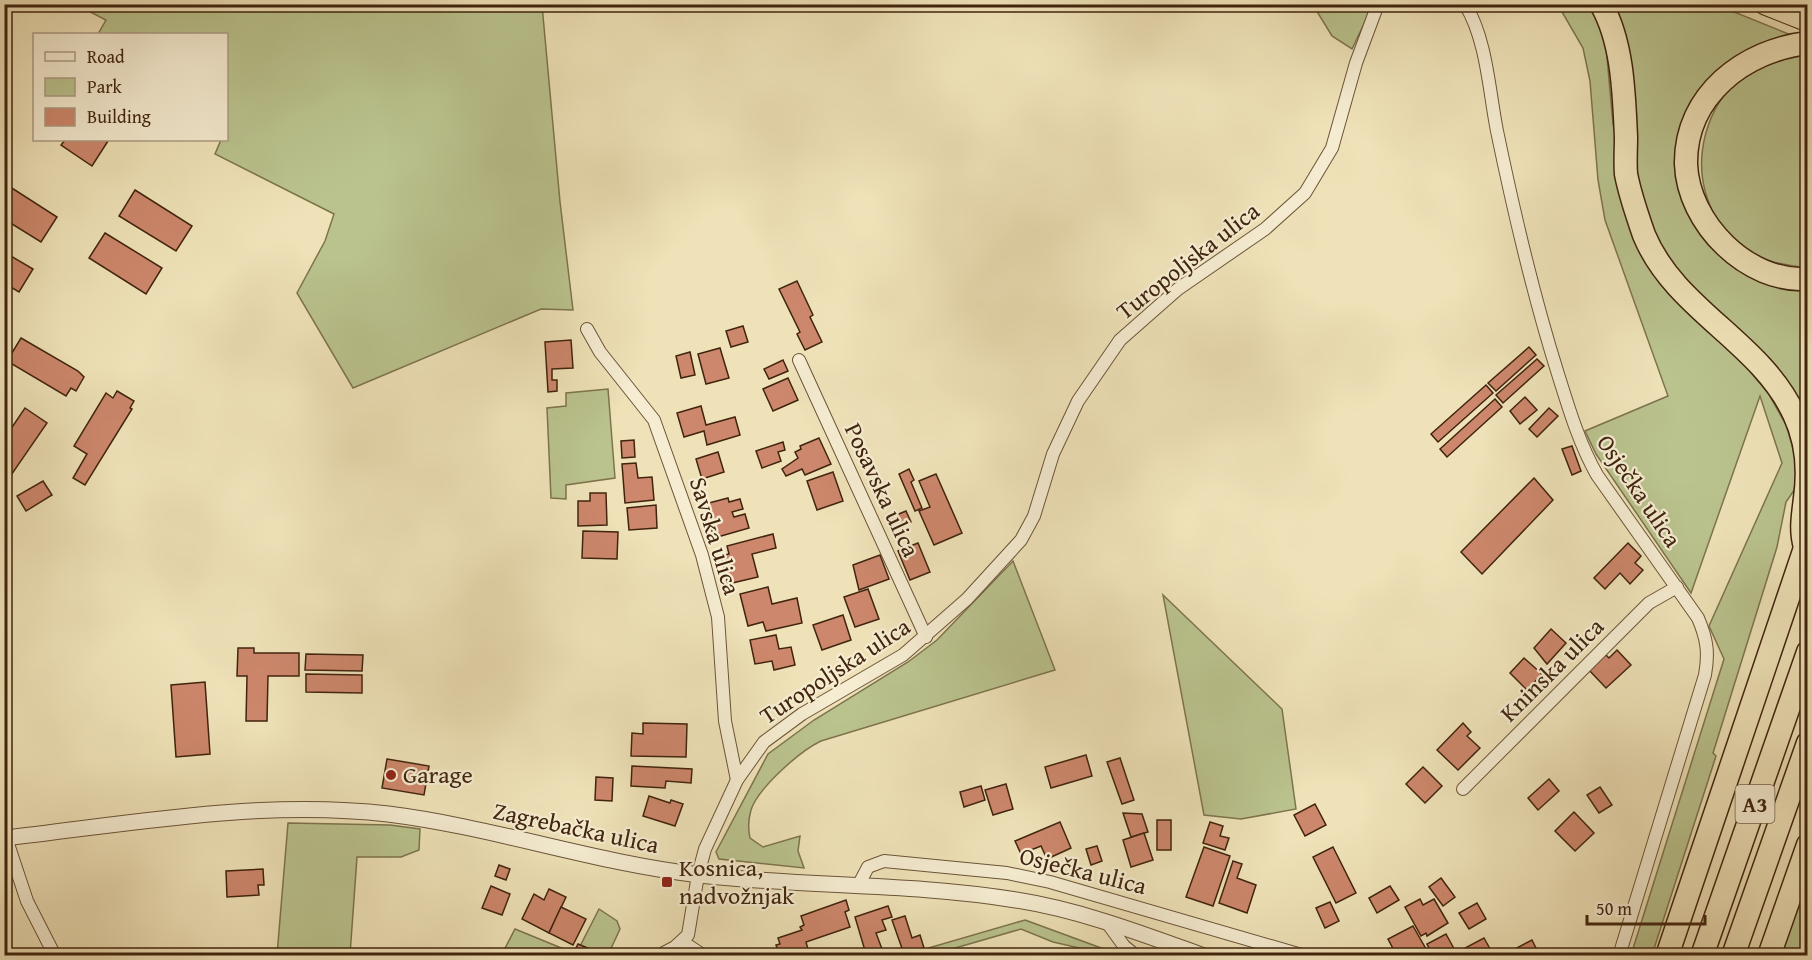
<svg xmlns="http://www.w3.org/2000/svg" width="1812" height="960" viewBox="0 0 1812 960" font-family="'Gentium Book Plus',serif">
	<rect width="100%" height="100%" fill="#efe2b8"/>
	<filter id="stains"><feTurbulence type="fractalNoise" baseFrequency=".00333" numOctaves="4"/><feColorMatrix values="0 0 0 0 .2 0 0 0 0 .09 0 0 0 0 .02 0 0 0 .5 -.17"/></filter>
	<radialGradient id="worn" r=".72"><stop offset=".6" stop-color="#630" stop-opacity="0"/><stop offset="1" stop-color="#630" stop-opacity=".3"/></radialGradient>
	<!-- green -->
	<g fill="#bac38e" stroke="#7d744e" stroke-width="1.5">
		<polygon points="77,5 542,5 560,202 573,310 541,309 353,388 297,293 325,241 334,214 215,154 221,140 226,140 226,34 98,34 106,20"/>
		<polygon points="1313,5 1373,5 1352,49 1332,36"/>
		<polygon points="1558,5 1589,5 1598,20 1606,46 1613,124 1638,247 1660,282 1748,369 1768,393 1786,425 1794,452 1797,486 1786,502 1777,547 1713,753 1716,756 1652,955 1631,955 1724,659 1709,626 1782,463 1760,396 1691,593 1596,454 1585,431 1668,396 1605,220 1598,180 1590,81 1583,48"/>
		<path d="M1613,5h104l79,32c-61,9 -69,33 -106,76l5,108 112,67v140l-123,-150 -20,-24 -11,-21 -14,-49z"/>
		<path d="M1807,55v213h-1c-18,-3 -37,-5 -53,-14 -92,-54 -52,-201 54,-199z"/>
		<polygon points="608,389 615,478 566,485 566,499 551,498 547,408 566,406 566,393"/>
		<path d="M1013,561l42,109 -234,71c-21,10 -63,47 -70,69 -3,10 -3,19 -1,28l13,9 37,-11 -2,15 6,17 -85,-9 -3,-7 52,-98 46,-34 94,-58 29,-22z"/>
		<polygon points="1163,595 1282,709 1296,809 1241,819 1204,815"/>
		<polygon points="288,823 390,825 420,829 419,850 401,857 357,857 350,955 277,955"/>
		<polygon points="1807,874 1807,955 1779,956"/>
		<polygon points="599,909 617,921 620,929 608,955 501,956 515,929 576,954"/>
		<polygon points="1025,920 1112,952 1110,955 1053,942 1021,929 931,955 901,956"/>
	</g>
	<!-- building -->
	<g fill="#cd876c" stroke="#40240e" stroke-width="1.5">
		<polygon points="65,140 106,140 108,141 92,166 61,145"/>
		<polygon points="4,183 57,217 41,242 4,219"/>
		<polygon points="135,190 192,226 176,251 119,216"/>
		<polygon points="105,233 162,268 146,294 89,258"/>
		<polygon points="4,252 33,269 19,292 4,283"/>
		<polygon points="797,281 813,315 810,317 822,342 805,350 797,334 800,332 779,289"/>
		<polygon points="743,326 748,342 731,347 726,331"/>
		<polygon points="21,338 78,371 84,377 76,391 71,388 66,396 7,361"/>
		<polygon points="571,340 573,368 552,369 552,380 557,380 557,391 548,392 545,342"/>
		<polygon points="1529,347 1536,355 1496,391 1488,383"/>
		<polygon points="720,348 729,378 706,384 698,354"/>
		<polygon points="690,352 695,375 681,378 676,356"/>
		<polygon points="1537,359 1544,366 1503,403 1496,395"/>
		<polygon points="783,360 788,371 769,379 764,369"/>
		<polygon points="788,378 798,400 773,411 763,389"/>
		<polygon points="1486,385 1493,393 1438,442 1431,434"/>
		<polygon points="117,391 134,401 130,408 132,409 85,485 73,478 87,454 74,446 106,393 113,398"/>
		<polygon points="1525,397 1537,410 1520,424 1510,411"/>
		<polygon points="1495,399 1502,407 1447,457 1440,449"/>
		<polygon points="701,406 706,425 735,417 740,435 707,445 704,431 684,437 677,413"/>
		<polygon points="25,408 47,423 5,484 4,439"/>
		<polygon points="1549,408 1558,416 1537,437 1529,429"/>
		<polygon points="819,438 831,464 805,475 802,469 786,476 782,469 798,458 795,452 801,449 800,446"/>
		<polygon points="634,440 635,457 622,458 621,441"/>
		<polygon points="783,442 785,450 778,452 781,461 762,468 756,451"/>
		<polygon points="1572,446 1581,471 1572,475 1562,449"/>
		<polygon points="718,452 724,472 702,479 696,459"/>
		<polygon points="636,463 638,478 652,477 654,500 625,503 622,464"/>
		<polygon points="909,469 914,480 911,482 922,508 915,511 899,474"/>
		<polygon points="833,472 843,501 817,510 807,481"/>
		<polygon points="936,474 962,533 934,545 919,511 930,507 919,481"/>
		<polygon points="1534,478 1553,500 1482,574 1461,552"/>
		<polygon points="43,481 52,495 26,511 17,496"/>
		<polygon points="590,493 606,493 607,525 578,526 578,501 590,501"/>
		<polygon points="728,498 729,502 740,499 743,509 732,512 734,517 745,514 749,528 714,538 705,504"/>
		<polygon points="656,505 657,528 629,530 627,508"/>
		<polygon points="906,511 911,522 894,530 889,518"/>
		<polygon points="583,531 618,532 617,559 582,558"/>
		<polygon points="773,534 776,548 752,554 758,577 728,584 721,556 729,554 727,546"/>
		<polygon points="918,543 930,572 910,580 898,551"/>
		<polygon points="1628,543 1641,556 1635,563 1643,570 1630,584 1620,573 1605,589 1594,578"/>
		<polygon points="880,555 889,579 859,590 853,565"/>
		<polygon points="768,587 772,604 797,598 802,623 766,631 763,622 748,626 740,594"/>
		<polygon points="868,589 879,619 855,627 844,597"/>
		<polygon points="843,615 851,640 822,650 813,625"/>
		<polygon points="1551,629 1566,643 1547,664 1534,648"/>
		<polygon points="776,635 779,649 791,647 795,665 774,670 772,661 755,664 750,640"/>
		<polygon points="238,648 254,648 254,653 299,653 299,676 268,676 267,721 246,721 247,676 237,676"/>
		<polygon points="1617,650 1631,665 1606,688 1588,669 1604,653 1609,658"/>
		<polygon points="306,654 363,655 362,671 305,670"/>
		<polygon points="1524,658 1542,674 1527,690 1510,673"/>
		<polygon points="306,674 362,675 362,693 306,692"/>
		<polygon points="205,682 210,754 176,757 171,685"/>
		<polygon points="643,723 687,724 686,757 631,756 632,733 643,734"/>
		<polygon points="1463,723 1471,732 1467,736 1480,748 1458,770 1437,750"/>
		<polygon points="1086,755 1092,776 1051,788 1045,767"/>
		<polygon points="1120,758 1134,800 1122,804 1107,762"/>
		<polygon points="387,759 429,766 424,795 382,788"/>
		<polygon points="632,766 692,769 691,783 666,781 665,788 631,786"/>
		<polygon points="1423,767 1442,786 1425,803 1406,784"/>
		<polygon points="596,777 613,778 612,801 595,800"/>
		<polygon points="1549,779 1559,791 1538,810 1528,798"/>
		<polygon points="1006,784 1013,809 993,815 985,790"/>
		<polygon points="981,786 985,800 964,807 960,792"/>
		<polygon points="1600,787 1612,805 1599,813 1587,795"/>
		<polygon points="649,796 670,803 671,800 683,804 675,826 643,816"/>
		<polygon points="1315,804 1326,825 1305,836 1294,815"/>
		<polygon points="1574,812 1594,833 1575,851 1555,831"/>
		<polygon points="1123,813 1142,814 1148,832 1131,837"/>
		<rect x="1157" y="820" width="14" height="30"/>
		<polygon points="1060,822 1071,848 1047,859 1041,846 1021,854 1015,841"/>
		<polygon points="1210,822 1223,826 1220,836 1229,838 1225,850 1203,843"/>
		<polygon points="1144,833 1153,860 1131,867 1123,840"/>
		<polygon points="1097,846 1102,861 1091,865 1086,849"/>
		<polygon points="1204,847 1230,856 1213,906 1186,897"/>
		<polygon points="1333,847 1356,893 1336,903 1313,857"/>
		<polygon points="1233,861 1242,864 1237,878 1256,885 1247,913 1219,903"/>
		<polygon points="499,865 510,869 506,880 495,876"/>
		<polygon points="263,869 264,885 258,885 259,895 227,897 226,871"/>
		<polygon points="1441,878 1455,897 1443,906 1429,887"/>
		<polygon points="491,886 510,894 502,915 482,908"/>
		<polygon points="1390,886 1399,900 1377,913 1369,898"/>
		<polygon points="549,889 566,897 549,933 522,919 534,894 544,900"/>
		<polygon points="1420,899 1423,905 1434,899 1448,923 1427,936 1426,933 1421,936 1405,907"/>
		<polygon points="846,900 849,910 845,912 850,927 806,942 810,956 773,956 772,952 778,951 776,945 780,944 778,938 802,930 800,927 804,925 801,916"/>
		<polygon points="1330,902 1339,921 1325,928 1316,908"/>
		<polygon points="1477,903 1486,919 1469,929 1459,913"/>
		<polygon points="888,906 892,917 882,920 886,930 876,933 882,949 866,954 855,917"/>
		<polygon points="561,907 586,919 573,945 549,933"/>
		<polygon points="905,916 912,938 920,935 924,948 904,954 892,920"/>
		<polygon points="1413,926 1426,949 1414,956 1397,956 1388,939"/>
		<polygon points="1446,934 1458,956 1433,956 1427,944"/>
		<polygon points="1484,938 1494,956 1468,956 1465,948"/>
		<polygon points="1532,940 1540,956 1514,956 1511,951"/>
		<polygon points="578,944 602,954 601,956 581,956 574,952"/>
		<polygon points="437,949 452,950 451,956 437,956"/>
	</g>
	<g fill="none" stroke-linecap="round" stroke-linejoin="round">
		<defs>
			<g id="minor">
				<path d="M1465,4c22,36 24,87 32,127 17,82 36,164 61,243 11,35 21,69 39,101l101,143c9,21 11,35 7,57l-86,281"/>
				<polyline points="587,329 600,352 654,420 702,555 718,617 725,721 737,780"/>
				<polyline points="799,360 926,637"/>
				<polyline points="1463,789 1649,603 1677,587"/>
				<polyline points="6,838 27,901 55,956"/>
				<polyline points="858,886 868,867 884,861 1007,873 1050,882 1305,956"/>
				<polyline points="1108,924 1124,946 1136,956"/>
				<polyline points="683,942 704,956"/>
				<polyline points="658,956 675,947 688,935 698,875 705,849 737,780 764,742 802,714 903,655 967,599 1021,540 1034,516 1053,454 1078,401 1120,340 1178,289 1265,229 1305,193 1332,148 1356,63 1378,4"/>
			</g>
			<path id="tertiary" d="M4,838c125,-14 259,-39 384,-24 105,13 207,49 312,61 105,12 212,8 316,25 64,10 127,34 188,56"/>
			<polyline id="trunk" points="1765,4 1808,21"/>
			<g id="motorway">
				<path d="M1601,4c22,38 23,91 25,133 0,12 -1,25 0,37 4,21 11,41 18,61 31,75 116,106 150,179 13,27 15,55 11,84 -2,18 -5,32 0,49"/>
				<path d="M1808,43c-63,7 -123,52 -122,121 2,59 61,119 122,115"/>
				<polyline points="1667,956 1808,539"/>
				<polyline points="1702,956 1808,652"/>
				<polyline points="1733,956 1808,743"/>
				<polyline points="1769,956 1808,845"/>
			</g>
		</defs>
		<!-- minor casing -->
		<use href="#minor" stroke="#6c5438" stroke-width="14"/>
		<!-- tertiary casing -->
		<use href="#tertiary" stroke="#6c5438" stroke-width="17"/>
		<!-- trunk casing -->
		<use href="#trunk" stroke="#40240e" stroke-width="23"/>
		<!-- motorway casing -->
		<use href="#motorway" stroke="#40240e" stroke-width="25"/>
		<!-- minor -->
		<use href="#minor" stroke="#f5ecd1" stroke-width="12"/>
		<!-- tertiary -->
		<use href="#tertiary" stroke="#f5ecd1" stroke-width="15"/>
		<!-- trunk -->
		<use href="#trunk" stroke="#efe2b8" stroke-width="21"/>
		<!-- motorway -->
		<use href="#motorway" stroke="#efe2b8" stroke-width="22"/>
	</g>
	<!-- markers -->
	<g fill="#8f2418" stroke="#f5ecd1" stroke-width="2">
		<circle cx="391" cy="775" r="6"/>
		<rect x="661" y="876" width="12" height="12" rx="3"/>
	</g>
	<g text-anchor="middle" stroke-width="4.5" stroke-linejoin="round" paint-order="stroke">
		<!-- shield labels -->
		<rect fill="#f5ecd1" stroke="#766048" stroke-width="1.5" x="1735.5" y="785" width="39" height="38" rx="4.5"/>
		<g font-size="22" font-weight="bold" fill="#40240e">
			<text x="1755" y="812">A3</text>
		</g>
		<!-- street labels -->
		<g font-size="24" fill="#40240e" stroke="#f5ecd1">
			<text transform="translate(1188 261) rotate(-38)" y="8">Turopoljska ulica</text>
			<text transform="translate(882 490) rotate(65)" y="8">Posavska ulica</text>
			<text transform="translate(1639 491) rotate(56)" y="8">Osječka ulica</text>
			<text transform="translate(715 536) rotate(73)" y="8">Savska ulica</text>
			<text transform="translate(1552 670) rotate(-45)" y="8">Kninska ulica</text>
			<text transform="translate(835 671) rotate(-33)" y="8">Turopoljska ulica</text>
			<text transform="translate(576 828) rotate(12)" y="8">Zagrebačka ulica</text>
			<text transform="translate(1083 871) rotate(14)" y="8">Osječka ulica</text>
		</g>
		<!-- poi labels -->
		<g font-size="24" fill="#40240e" stroke="#f5ecd1" text-anchor="start">
			<text x="403" y="783">Garage</text>
			<text x="679" y="876">Kosnica,<tspan x="679" dy="28">nadvožnjak</tspan></text>
		</g>
	</g>
	<!-- margin -->
	<rect width="1812" height="960" fill="none" stroke="#efe2b8" stroke-width="24"/>
	<rect x="6" y="6" width="1800" height="948" fill="none" stroke="#40240e" stroke-width="3"/>
	<rect x="12" y="12" width="1788" height="936" fill="none" stroke="#40240e" stroke-width="1.5"/>
	<!-- legend -->
	<rect x="33" y="33" width="195" height="108" fill="#f5ecd1" stroke="#ad9c83" stroke-width="1.5"/>
	<rect x="45" y="52" width="30" height="9" fill="#f5ecd1" stroke="#ad9c83" stroke-width="1.5"/>
	<text x="87" y="63" font-size="18" fill="#40240e">Road</text>
	<rect x="45" y="78" width="30" height="18" fill="#bac38e" stroke="#ad9c83" stroke-width="1.5"/>
	<text x="87" y="93" font-size="18" fill="#40240e">Park</text>
	<rect x="45" y="108" width="30" height="18" fill="#cd876c" stroke="#ad9c83" stroke-width="1.5"/>
	<text x="87" y="123" font-size="18" fill="#40240e">Building</text>
	<!-- scale -->
	<path d="M1587 915v9h118v-9" fill="none" stroke="#40240e" stroke-width="3"/>
	<text x="1596" y="915" font-size="18" fill="#40240e" stroke="#f5ecd1" stroke-width="4.5" paint-order="stroke">50 m</text>
	<rect width="100%" height="100%" filter="url(#stains)"/>
	<rect width="100%" height="100%" fill="url(#worn)"/>
</svg>
